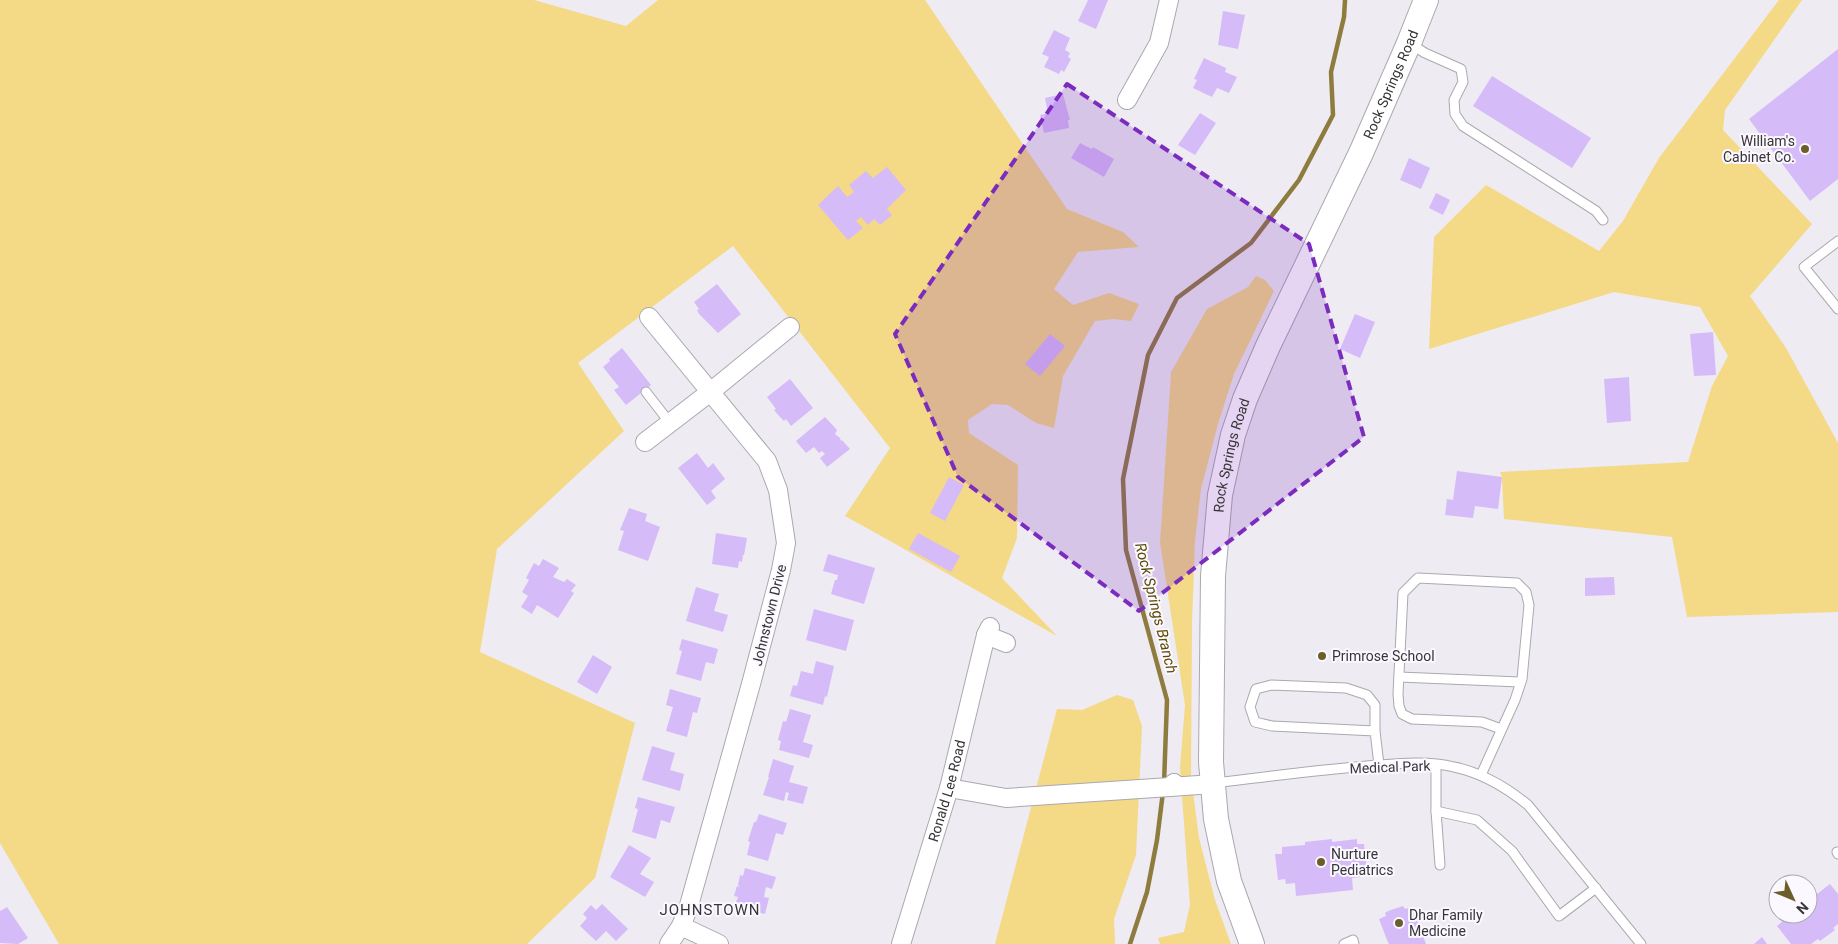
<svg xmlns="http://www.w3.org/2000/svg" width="1838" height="944" viewBox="0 0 1838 944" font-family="Roboto,sans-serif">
	<rect width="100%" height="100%" fill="#eeebf3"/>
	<!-- green -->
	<g fill="#f4d986">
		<path d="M0,0h534l92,26 32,-26h267l142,209 56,23 16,15 -61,5 -24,37 19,16 36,-12 30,11 -8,17 -17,-2 -19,2 -32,55 -9,52 -18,-5 -28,-18 -16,-1 -24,16 1,13 49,32 -1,73 -15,40 55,58c-71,-39 -140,-81 -212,-120l45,-68 -157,-202 -155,117 46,68 -127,118 -17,103 155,71 -40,155 -68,66h-468l-59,-101z"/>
		<polygon points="1779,0 1802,0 1725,110 1723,130 1812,224 1750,296 1786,348 1838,443 1838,612 1687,617 1672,537 1504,519 1502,477 1500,472 1688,462 1712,386 1728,356 1700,307 1614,292 1429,349 1434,237 1486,185 1599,251 1623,221 1659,158"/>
		<polygon points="1256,276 1265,280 1274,291 1234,374 1218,424 1201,489 1195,541 1192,622 1191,777 1199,838 1215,900 1231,944 1160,944 1158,938 1184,932 1190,905 1180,768 1185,705 1160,543 1171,372 1207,309 1248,287"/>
		<polygon points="1117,695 1133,700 1142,726 1136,855 1114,919 1115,944 995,944 1057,709 1082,710"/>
	</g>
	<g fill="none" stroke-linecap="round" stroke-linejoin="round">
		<!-- stream -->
		<g stroke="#8e7b3e" stroke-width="4.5">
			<polyline points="1164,784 1167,700 1126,550 1123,479 1148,355 1177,298 1251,243 1299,180 1333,115 1331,72 1344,17 1345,0"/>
			<polyline points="1130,944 1147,892 1157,840 1163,792"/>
		</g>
	</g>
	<!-- building -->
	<g fill="#d6bbf9">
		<polygon points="1088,0 1108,0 1096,29 1078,21"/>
		<polygon points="1223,11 1245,15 1238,49 1218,45"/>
		<polygon points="1054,30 1070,38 1065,50 1070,53 1068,57 1071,59 1064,72 1061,70 1059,74 1044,67 1049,57 1042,54"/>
		<polygon points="1838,49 1838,179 1810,201 1749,119"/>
		<polygon points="1204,58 1226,68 1225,72 1237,77 1229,93 1217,88 1212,97 1193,88 1197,80 1194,79"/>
		<polygon points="1492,76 1591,138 1572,168 1473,106"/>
		<polygon points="1063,94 1070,120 1068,120 1069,128 1044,133 1040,115 1048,113 1045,98"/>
		<polygon points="1200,113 1216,123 1195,155 1178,145"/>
		<polygon points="1080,143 1092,149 1093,147 1114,159 1104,177 1071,158"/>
		<polygon points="1409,158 1430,168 1421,189 1400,180"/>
		<polygon points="887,167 906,190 887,209 892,215 880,225 874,219 868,225 861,217 856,221 863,228 848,240 818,205 838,186 847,197 854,192 849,185 866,171 873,178"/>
		<polygon points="1436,193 1450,200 1443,215 1429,208"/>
		<polygon points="717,284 741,314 718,333 699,314 697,310 699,309 694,302"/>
		<polygon points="1355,314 1375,322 1360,358 1340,349"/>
		<polygon points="1713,332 1716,375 1694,376 1690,334"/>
		<polygon points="1050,334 1065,346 1040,376 1025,364"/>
		<polygon points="622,348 651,385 626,405 614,390 619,387 603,367 610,361 609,359"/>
		<polygon points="1629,377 1631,421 1607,423 1604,379"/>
		<polygon points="790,379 813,408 791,426 786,419 784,421 781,418 774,410 776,409 767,397"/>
		<polygon points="825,417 837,430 835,434 841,439 840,439 841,441 842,440 850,449 827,467 820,458 825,454 822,451 819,453 814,447 806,453 796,441"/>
		<polygon points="697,453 708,468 713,463 725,479 711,491 716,498 707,505 678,468"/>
		<polygon points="1457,471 1502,477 1498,509 1475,506 1473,518 1445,515 1447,499 1453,500"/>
		<polygon points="949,477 964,485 945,521 930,513"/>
		<polygon points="629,508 647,514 645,521 660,527 648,561 618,550 624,531 620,530"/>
		<polygon points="716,533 747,538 744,555 743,555 742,562 739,561 738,568 712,564"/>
		<polygon points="918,533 960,556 951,572 909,549"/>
		<polygon points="828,554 875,568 864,604 831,594 835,580 837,580 838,575 823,571"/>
		<polygon points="543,559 559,568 553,577 564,582 567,579 576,585 571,591 574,593 558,618 537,605 532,614 521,607 528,596 522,592 529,580 526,578 534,563 539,566"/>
		<polygon points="1614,577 1615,595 1585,596 1585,578"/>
		<polygon points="696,587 719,594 714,611 728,615 723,632 686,621"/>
		<polygon points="814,609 854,620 846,651 806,640"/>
		<polygon points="682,639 718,649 714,664 706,662 701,681 676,674 682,651 679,650"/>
		<polygon points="593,655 612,667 597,694 577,682"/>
		<polygon points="816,661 834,666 827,697 825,696 823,705 790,696 793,685 797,686 801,671 813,674"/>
		<polygon points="670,689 701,698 697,713 693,712 687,737 666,731 673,707 666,705"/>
		<polygon points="790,709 811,715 803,742 813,745 809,758 779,750 781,741 778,740 783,721 786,722"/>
		<polygon points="652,746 675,753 670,770 684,774 680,791 642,780"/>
		<polygon points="773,759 794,766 789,782 808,787 803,804 787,800 789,793 786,792 784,801 763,795 769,777 768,777"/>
		<polygon points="638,797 675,807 670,823 661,820 656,839 632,832 638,809 635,808"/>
		<polygon points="759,814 787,823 783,835 776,833 768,861 747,855 750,842 748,841 754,822 756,822"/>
		<polygon points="1332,839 1332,842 1357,839 1357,844 1364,844 1367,870 1360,871 1361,877 1352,878 1353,890 1296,896 1295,883 1286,884 1285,879 1278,880 1275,854 1282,854 1282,847 1305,845 1305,842"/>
		<polygon points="629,845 651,858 640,874 654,882 645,897 610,877"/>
		<polygon points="745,868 776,877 772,889 766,887 764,897 769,898 765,914 739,907 740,903 736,902 738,897 734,896 737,886 740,887 738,885 740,875 743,876"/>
		<polygon points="1830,884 1838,894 1838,924 1833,928 1835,930 1820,941 1818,939 1811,944 1791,944 1777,926 1791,914 1808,914 1808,901"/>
		<polygon points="602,904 628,929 616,941 606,931 596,941 580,926 587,918 583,914 591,905 596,910"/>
		<polygon points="1403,906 1405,909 1412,907 1426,944 1389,944 1387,940 1379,919 1386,916 1385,913 1388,911"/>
		<polygon points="7,907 28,938 18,944 0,943 0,911"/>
		<polygon points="1762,937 1767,944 1754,944"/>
	</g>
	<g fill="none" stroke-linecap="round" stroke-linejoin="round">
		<defs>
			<g id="lane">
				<polyline points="1409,43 1425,53 1461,69 1463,82 1454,100 1455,114 1463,126 1596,211 1603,220"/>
				<polyline points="1838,241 1804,267 1838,309"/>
				<polyline points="646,392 670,423"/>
				<polyline points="1399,677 1520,682"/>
				<polyline points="1375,731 1272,726 1255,722 1250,707 1256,689 1271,685 1346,688 1367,695 1375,705 1375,731 1379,765"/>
				<polyline points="1436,765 1436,811"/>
				<polyline points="1481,775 1515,700 1522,679 1529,605 1526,592 1517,583 1418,578 1403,593 1398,694 1399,706 1402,714 1412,719 1482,722 1501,729"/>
				<path d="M1214,783c51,-6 102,-13 153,-17 28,-2 59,-6 87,1 29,6 52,20 74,38l113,139"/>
				<polyline points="1837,852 1838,854"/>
				<polyline points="1440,865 1436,811 1477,820 1512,851 1559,916 1596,888"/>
				<polyline points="1344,944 1353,940 1354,944"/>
			</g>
			<g id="street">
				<polyline points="1127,100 1159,43 1169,0"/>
				<polyline points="649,317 767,461 778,490 786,543 781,570 751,684 688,909 681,926 669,944"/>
				<polyline points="645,442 709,393 790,327"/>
				<polyline points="986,635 1006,643"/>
				<polyline points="1174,783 1170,787 1213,784"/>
				<polyline points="949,788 1006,798 1170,787 1174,783"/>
				<polyline points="681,926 719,944"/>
				<path id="s1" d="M901,944l48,-156 37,-153 4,-8"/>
			</g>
			<g id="secondary">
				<path id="s2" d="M1252,944l-23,-63 -13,-62 -5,-57 2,-186 7,-81 13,-60 12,-36 23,-53 93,-193 48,-110 17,-43"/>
			</g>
		</defs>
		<!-- lane casing -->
		<use href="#lane" stroke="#aba8af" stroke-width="11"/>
		<!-- street casing -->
		<use href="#street" stroke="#aba8af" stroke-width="20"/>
		<!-- secondary casing -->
		<use href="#secondary" stroke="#aba8af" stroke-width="26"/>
		<!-- lane -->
		<use href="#lane" stroke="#fff" stroke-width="9"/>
		<!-- street -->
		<use href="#street" stroke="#fff" stroke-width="18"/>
		<!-- secondary -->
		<use href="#secondary" stroke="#fff" stroke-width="24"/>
	</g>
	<!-- marked area -->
	<path fill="#7b2cbf" fill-opacity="0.2" stroke="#7b2cbf" stroke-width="4" stroke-dasharray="10 6" stroke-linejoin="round" d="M1067,84l242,160 55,193 -225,174 -181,-134 -63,-143z"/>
	<!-- markers -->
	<g fill="#6c5d2a" stroke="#fbf8ff" stroke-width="2">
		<circle cx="1805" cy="149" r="5"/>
		<circle cx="1322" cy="656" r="5"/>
		<circle cx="1321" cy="862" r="5"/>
		<circle cx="1399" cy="923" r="5"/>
	</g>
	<g text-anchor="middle" stroke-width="4" stroke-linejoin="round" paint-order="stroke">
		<!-- street labels -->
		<g font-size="14" fill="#373538" stroke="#fbf8ff">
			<text dy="5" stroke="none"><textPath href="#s2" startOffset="901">Rock Springs Road</textPath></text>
			<text dy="5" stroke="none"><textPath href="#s2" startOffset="496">Rock Springs Road</textPath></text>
			<text transform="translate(769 615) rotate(-76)" y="5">Johnstown Drive</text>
			<text transform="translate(1390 767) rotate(-2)" y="5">Medical Park</text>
			<text dy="5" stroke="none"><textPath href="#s1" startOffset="160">Ronald Lee Road</textPath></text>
		</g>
		<!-- poi labels -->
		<g font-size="14" fill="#373538" stroke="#fbf8ff" text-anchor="start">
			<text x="1795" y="146" text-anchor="end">William's<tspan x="1795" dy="16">Cabinet Co.</tspan></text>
			<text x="1332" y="661">Primrose School</text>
			<text x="1331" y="859">Nurture<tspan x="1331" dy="16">Pediatrics</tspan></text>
			<text x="1409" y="920">Dhar Family<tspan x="1409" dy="16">Medicine</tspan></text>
		</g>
		<!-- water labels -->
		<g font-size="15" font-style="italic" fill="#5c4900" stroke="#fbf8ff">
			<text transform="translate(1156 608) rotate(76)" y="5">Rock Springs Branch</text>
		</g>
		<!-- neighbourhood labels -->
		<g font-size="15" letter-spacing="1" fill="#373538" stroke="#fbf8ff">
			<text x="710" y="915">JOHNSTOWN</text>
		</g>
	</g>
	<!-- north arrow -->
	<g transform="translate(1793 899) rotate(134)"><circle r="24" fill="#fbf8ff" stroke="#adaaaf"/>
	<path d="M0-4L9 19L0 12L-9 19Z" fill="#6c5d2a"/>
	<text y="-8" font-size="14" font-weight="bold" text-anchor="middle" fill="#373538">N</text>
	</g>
</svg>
